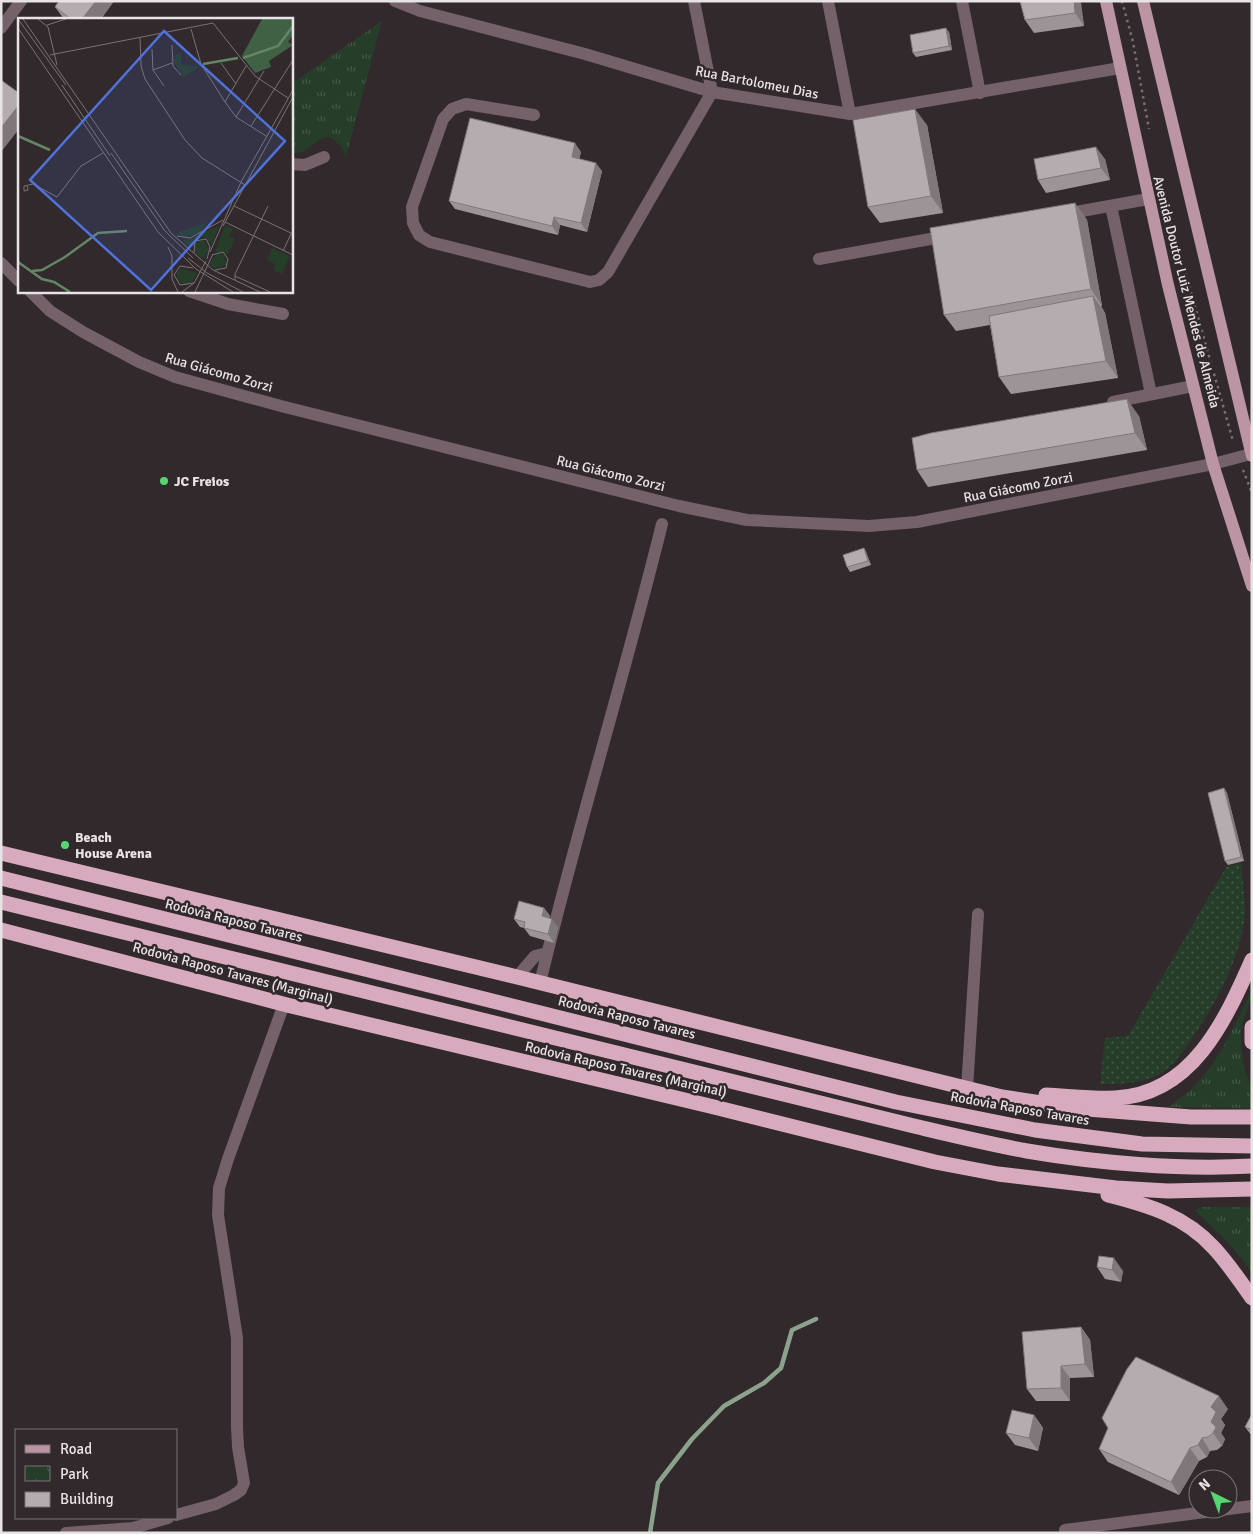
<svg xmlns="http://www.w3.org/2000/svg" width="1253" height="1534" viewBox="0 0 1253 1534" font-family="Signika,sans-serif">
	<defs>
		<pattern id="grass-dots" width="8" height="8" patternUnits="userSpaceOnUse" patternTransform="scale(1.25)"><rect width="8" height="8" fill="#263d29"/><path d="M2 2h.1M6 6h.1" fill="none" stroke="#465948" stroke-width="1.8" stroke-linecap="round"/></pattern>
		<pattern id="park-tufts" width="24" height="20" patternUnits="userSpaceOnUse" patternTransform="scale(1.25)"><rect width="24" height="20" fill="#263d29"/><path d="M3 7l-1-3M5 7V3M7 7l1-3M15 17l-1-3M17 17v-4M19 17l1-3" fill="none" stroke="#465948"/></pattern>
	</defs>
	<rect width="100%" height="100%" fill="#31292c"/>
	<!-- grass -->
	<path fill="url(#grass-dots)" d="M1241,863c1,15 6,48 3,61 -8,43 -29,81 -54,117 -8,11 -15,23 -27,31 -19,12 -42,12 -63,12l5,-46 23,-2 98,-169z"/>
	<!-- park -->
	<g fill="url(#park-tufts)">
		<path d="M382,21l-36,136 -5,-11 -11,-9c-18,1 -18,17 -39,16v-69z"/>
		<path d="M1252,990v8l-5,11 -6,20v19l4,24 7,15v21l-84,-1c6,-5 13,-9 19,-14 31,-27 47,-67 65,-103z"/>
		<polygon points="1203,1207 1252,1207 1252,1273 1240,1256 1219,1233 1194,1210"/>
	</g>
	<g fill="none" stroke-linecap="round" stroke-linejoin="round">
		<!-- stream -->
		<polyline stroke="#8ca28d" stroke-width="4.5" points="650,1533 658,1483 692,1439 724,1406 764,1383 781,1368 792,1330 816,1319"/>
		<!-- path -->
		<g stroke="#787174" stroke-width="2.5" stroke-dasharray="2.5 4" stroke-linecap="butt">
			<polyline points="1122,1 1133,42 1149,129"/>
			<polyline points="1161,186 1233,441"/>
			<polyline points="1243,470 1252,493"/>
		</g>
		<!-- minor -->
		<g stroke="#746169" stroke-width="12">
			<polyline points="395,1 420,11 585,54 712,92 850,114 1120,68"/>
			<polyline points="828,1 850,114"/>
			<polyline points="962,1 980,93"/>
			<polyline points="1,28 21,1"/>
			<polyline points="534,115 466,104 452,109 443,119 412,207 413,223 419,235 430,242 590,282 599,280 608,272 712,92 694,1"/>
			<polyline points="291,164 305,165 324,157"/>
			<polyline points="1111,206 1151,394"/>
			<polyline points="1065,214 1148,199"/>
			<polyline points="819,259 947,236"/>
			<polyline points="1,263 19,281"/>
			<polyline points="30,291 50,311 83,332 139,362 175,377 281,406 679,506 747,520 869,526 917,522 1213,464 1251,454"/>
			<polyline points="189,291 228,304 283,314"/>
			<polyline points="1113,402 1193,386"/>
			<polyline points="517,977 535,956 547,953"/>
			<path d="M540,983c37,-154 84,-305 122,-459"/>
			<polyline points="967,1089 978,914"/>
			<polyline points="176,1515 216,1504 234,1495 241,1490 244,1483 238,1447 237,1428 237,1338 218,1215 219,1188 228,1159 284,1004"/>
			<polyline points="1065,1530 1252,1506"/>
			<polyline points="66,1533 133,1528 168,1518"/>
		</g>
		<!-- major -->
		<g stroke="#bc95a5" stroke-width="12">
			<polyline points="1106,1 1168,285 1213,464 1252,586"/>
			<polyline points="1143,1 1252,456"/>
		</g>
		<!-- highway -->
		<g stroke="#d8aabd" stroke-width="15">
			<polyline points="1,853 517,977 1002,1097 1074,1108 1191,1117 1252,1117"/>
			<polyline points="1,878 896,1102 1035,1130 1142,1144 1252,1146"/>
			<path d="M1,902l913,224c38,9 75,18 113,25 70,12 153,19 225,15"/>
			<polyline points="1,930 287,1005 714,1107 935,1162 998,1174 1116,1188 1168,1191 1252,1189"/>
			<polyline points="1252,1027 1252,1042"/>
			<path d="M1046,1095c22,1 46,4 69,3 77,-3 110,-77 137,-138"/>
			<path d="M1108,1195c40,10 77,21 106,53 14,15 26,33 38,50"/>
		</g>
	</g>
	<!-- wall -->
	<g fill="#9c9497">
		<polygon points="59,1 114,1 101,19 64,19 55,7"/>
		<polygon points="1020,1 1080,1 1084,26 1034,33 1025,20"/>
		<polygon points="949,32 952,50 916,57 913,53"/>
		<polygon points="927,125 943,213 880,223 868,207"/>
		<polygon points="581,152 579,159 602,171 587,232 560,225 558,235 455,209 449,201"/>
		<polygon points="1105,159 1110,180 1046,193 1038,180"/>
		<polygon points="1075,203 1087,220 1102,306 1101,306 1105,313 1118,378 1011,394 999,377 990,325 956,331 944,315"/>
		<polygon points="1139,416 1147,450 928,487 917,470"/>
		<polygon points="864,548 866,552 871,565 850,572 847,567"/>
		<polygon points="1224,788 1227,793 1244,861 1228,865 1225,861"/>
		<polygon points="544,908 550,916 549,918 558,927 554,943 530,936 524,928 520,927 514,919"/>
		<polygon points="1097,1267 1123,1271 1121,1282 1105,1279"/>
		<polygon points="1081,1327 1090,1340 1094,1377 1070,1378 1070,1401 1036,1401 1027,1389"/>
		<polygon points="1228,1409 1221,1419 1225,1425 1221,1433 1225,1439 1222,1446 1217,1450 1210,1451 1207,1457 1199,1461 1179,1495 1108,1462 1099,1449"/>
		<polygon points="1252,1414 1252,1436 1245,1427"/>
		<polygon points="1034,1415 1043,1428 1038,1451 1015,1445 1006,1433"/>
	</g>
	<!-- shaded-wall -->
	<g fill="#7f787b">
		<polygon points="96,1 114,1 101,19 82,19"/>
		<polygon points="1074,1 1080,1 1081,2 1084,26 1075,13"/>
		<polygon points="946,28 949,32 952,50 949,46"/>
		<polygon points="19,105 19,129 1,152 1,128"/>
		<polygon points="915,109 927,125 943,213 931,196"/>
		<polygon points="575,143 581,152 578,165 572,157"/>
		<polygon points="1096,147 1105,159 1110,180 1101,168"/>
		<polygon points="596,163 602,171 587,232 581,223"/>
		<polygon points="1075,203 1087,220 1102,306 1091,289"/>
		<polygon points="554,217 560,225 558,235 552,226"/>
		<polygon points="1093,296 1105,313 1118,378 1106,361"/>
		<polygon points="1127,399 1139,416 1147,450 1135,433"/>
		<polygon points="864,548 866,552 871,565 868,561"/>
		<polygon points="1224,788 1227,793 1244,861 1241,857"/>
		<polygon points="544,908 550,916 548,924 542,916"/>
		<polygon points="552,919 558,927 554,943 548,934"/>
		<polygon points="1114,1258 1123,1271 1121,1282 1112,1270"/>
		<polygon points="1081,1327 1090,1340 1094,1377 1085,1364"/>
		<polygon points="1061,1366 1070,1378 1070,1401 1061,1388"/>
		<polygon points="1219,1396 1228,1409 1221,1419 1225,1425 1221,1433 1225,1439 1222,1446 1213,1433 1211,1422 1211,1407"/>
		<polygon points="1034,1415 1043,1428 1038,1451 1029,1438"/>
		<polygon points="1202,1438 1210,1451 1207,1457 1198,1445"/>
		<polygon points="1190,1448 1199,1461 1179,1495 1171,1482"/>
	</g>
	<!-- building -->
	<g fill="#b5acb0" stroke="#7f787b">
		<polygon points="59,1 96,1 82,19 71,19 55,7"/>
		<polygon points="1020,1 1074,1 1075,13 1025,20"/>
		<polygon points="946,28 949,46 913,53 910,35"/>
		<polygon points="1,80 19,93 19,105 1,128"/>
		<polygon points="915,109 931,196 868,207 853,120"/>
		<polygon points="470,118 575,143 572,157 596,163 581,223 554,217 552,226 449,201"/>
		<polygon points="1096,147 1101,168 1038,180 1034,159"/>
		<polygon points="1075,203 1091,289 944,315 930,228"/>
		<polygon points="1093,296 1106,361 999,377 989,316"/>
		<polygon points="1127,399 1135,433 917,470 912,438 931,433"/>
		<polygon points="864,548 868,561 847,567 843,555"/>
		<polygon points="1224,788 1241,857 1225,861 1208,793"/>
		<polygon points="519,901 544,908 542,916 552,919 548,934 524,928 525,922 514,919"/>
		<polygon points="1099,1256 1114,1258 1112,1270 1097,1267"/>
		<polygon points="1081,1327 1085,1364 1061,1366 1061,1388 1027,1389 1022,1332"/>
		<polygon points="1136,1357 1219,1396 1211,1407 1216,1412 1211,1422 1216,1427 1213,1433 1208,1437 1202,1438 1198,1445 1190,1448 1171,1482 1099,1449 1108,1428 1102,1418 1127,1369"/>
		<polygon points="1012,1410 1034,1415 1029,1438 1006,1433"/>
		<polygon points="1252,1414 1252,1430 1245,1427"/>
	</g>
	<!-- markers -->
	<g fill="#57d570" stroke="#31292c" stroke-width="2">
		<circle cx="164" cy="481" r="5"/>
		<circle cx="65" cy="845" r="5"/>
	</g>
	<g text-anchor="middle" stroke-width="5" stroke-linejoin="round" paint-order="stroke">
		<!-- street labels -->
		<g font-size="14" fill="#e8e3e5" stroke="#31292c">
			<text transform="translate(757 82) rotate(11)" y="5">Rua Bartolomeu Dias</text>
			<text transform="translate(1187 292) rotate(76)" y="5">Avenida Doutor Luiz Mendes de Almeida</text>
			<text transform="translate(219 372) rotate(16)" y="5">Rua Giácomo Zorzi</text>
			<text transform="translate(611 473) rotate(14)" y="5">Rua Giácomo Zorzi</text>
			<text transform="translate(1018 487) rotate(-11)" y="5">Rua Giácomo Zorzi</text>
			<text transform="translate(234 920) rotate(14)" y="5">Rodovia Raposo Tavares</text>
			<text transform="translate(233 973) rotate(15)" y="5">Rodovia Raposo Tavares (Marginal)</text>
			<text transform="translate(627 1017) rotate(14)" y="5">Rodovia Raposo Tavares</text>
			<text transform="translate(626 1069) rotate(13)" y="5">Rodovia Raposo Tavares (Marginal)</text>
			<text transform="translate(1020 1108) rotate(10)" y="5">Rodovia Raposo Tavares</text>
		</g>
		<!-- poi labels -->
		<g font-size="14" font-weight="bold" fill="#e8e3e5" stroke="#31292c" text-anchor="start">
			<text x="174" y="486">JC Freios</text>
			<text x="75" y="842">Beach<tspan x="75" dy="16">House Arena</tspan></text>
		</g>
	</g>
	<!-- overview -->
	<g transform="translate(18 18)">
		<rect width="275" height="275" fill="#31292c"/>
		<path d="M189,204l-8,11 -14,4 -9,-4zM207,207l8,4 -4,7 6,3 -7,15 -13,-2z" fill="#263d29"/>
		<path d="M244,1h31v16l-5,7 5,3 -24,16 2,6 -16,6 -13,-17z" fill="#416145"/>
		<path d="M163,36v10l18,3 -16,10 -9,-15 1,-8zM201,208l-7,19 -8,-8 -10,2 -4,7 -7,-5zM186,222l5,9 -5,11 -9,-8v-10zM199,236l7,1 3,10 -12,4 -6,-5zM163,250l16,5 -6,10 -6,2 -8,-5v-8z" fill="#263d29"/>
		<path d="M254,230l18,8 -8,18 -9,-4 2,-6 -8,-4z" fill="#263d29"/>
		<path fill="none" stroke="#648667" stroke-width="2.5" d="M225,40l35,-12 15,-20M185,46l35,-6M0,118l32,14M0,244l24,17 12,3 16,10M14,253l10,-1 23,-13 33,-24 29,-2"/>
		<path fill="none" stroke="#7a7376" stroke-width="1" d="M0,1l48,66M5,1l148,214 42,37 47,22M20,1l10,8 9,38M29,7l19,-6M0,10l140,204 38,37 37,23M173,11l10,35 24,38 11,15 30,19M122,20l1,28 4,13 40,61 17,18 43,27M154,27l1,21 8,9M134,31l1,21 11,16M32,37l163,-32 42,53 33,22M203,45l15,21M135,52l19,-7M44,67l48,71M207,84l21,-36M218,99l28,-46M233,108l42,-66M93,135l54,78 28,27M9,168l1,4 -4,1v-5l9,-2 24,13 24,-31 22,-13M216,188l59,28M207,204l68,33M205,208l70,-129M159,218l13,2 33,-18M150,229l4,9v23l6,13M265,233l8,-17M192,234l31,-70 52,-92M176,235l1,-12 11,-2 4,8 -3,12M194,237l11,-3 5,7 -2,9 -11,2M170,240l19,15 36,19M175,250l-13,-2 -6,9 6,10 14,-2M217,258l35,16M217,262v-6l33,-68M164,274l12,-9 12,-22M177,274l18,-38"/>
		<path fill="#5073db" fill-opacity="0.15" stroke="#5073db" stroke-width="2.5" d="M146,13l121,110 -134,149 -121,-110z"/>
		<rect width="275" height="275" fill="none" stroke="#e8e3e5" stroke-width="2.5"/>
	</g>
	<!-- border -->
	<rect width="1253" height="1534" fill="none" stroke="#e8e3e5" stroke-width="5"/>
	<!-- legend -->
	<rect x="15" y="1429" width="162" height="90" fill="#31292c" stroke="#7a7376"/>
	<rect x="25" y="1445" width="25" height="8" fill="#bc95a5" stroke="#7a7376"/>
	<text x="60" y="1454" font-size="15" fill="#e8e3e5">Road</text>
	<rect x="25" y="1466" width="25" height="15" fill="url(#park-tufts)" stroke="#7a7376"/>
	<text x="60" y="1479" font-size="15" fill="#e8e3e5">Park</text>
	<rect x="25" y="1492" width="25" height="15" fill="#b5acb0" stroke="#7a7376"/>
	<text x="60" y="1504" font-size="15" fill="#e8e3e5">Building</text>
	<!-- north arrow -->
	<g transform="translate(1213 1494) rotate(318)"><circle r="24" fill="#31292c" stroke="#7a7376"/>
	<path d="M0-4L9 19L0 12L-9 19Z" fill="#57d570"/>
	<text y="-8" font-size="14" font-weight="bold" text-anchor="middle" fill="#e8e3e5">N</text>
	</g>
</svg>
